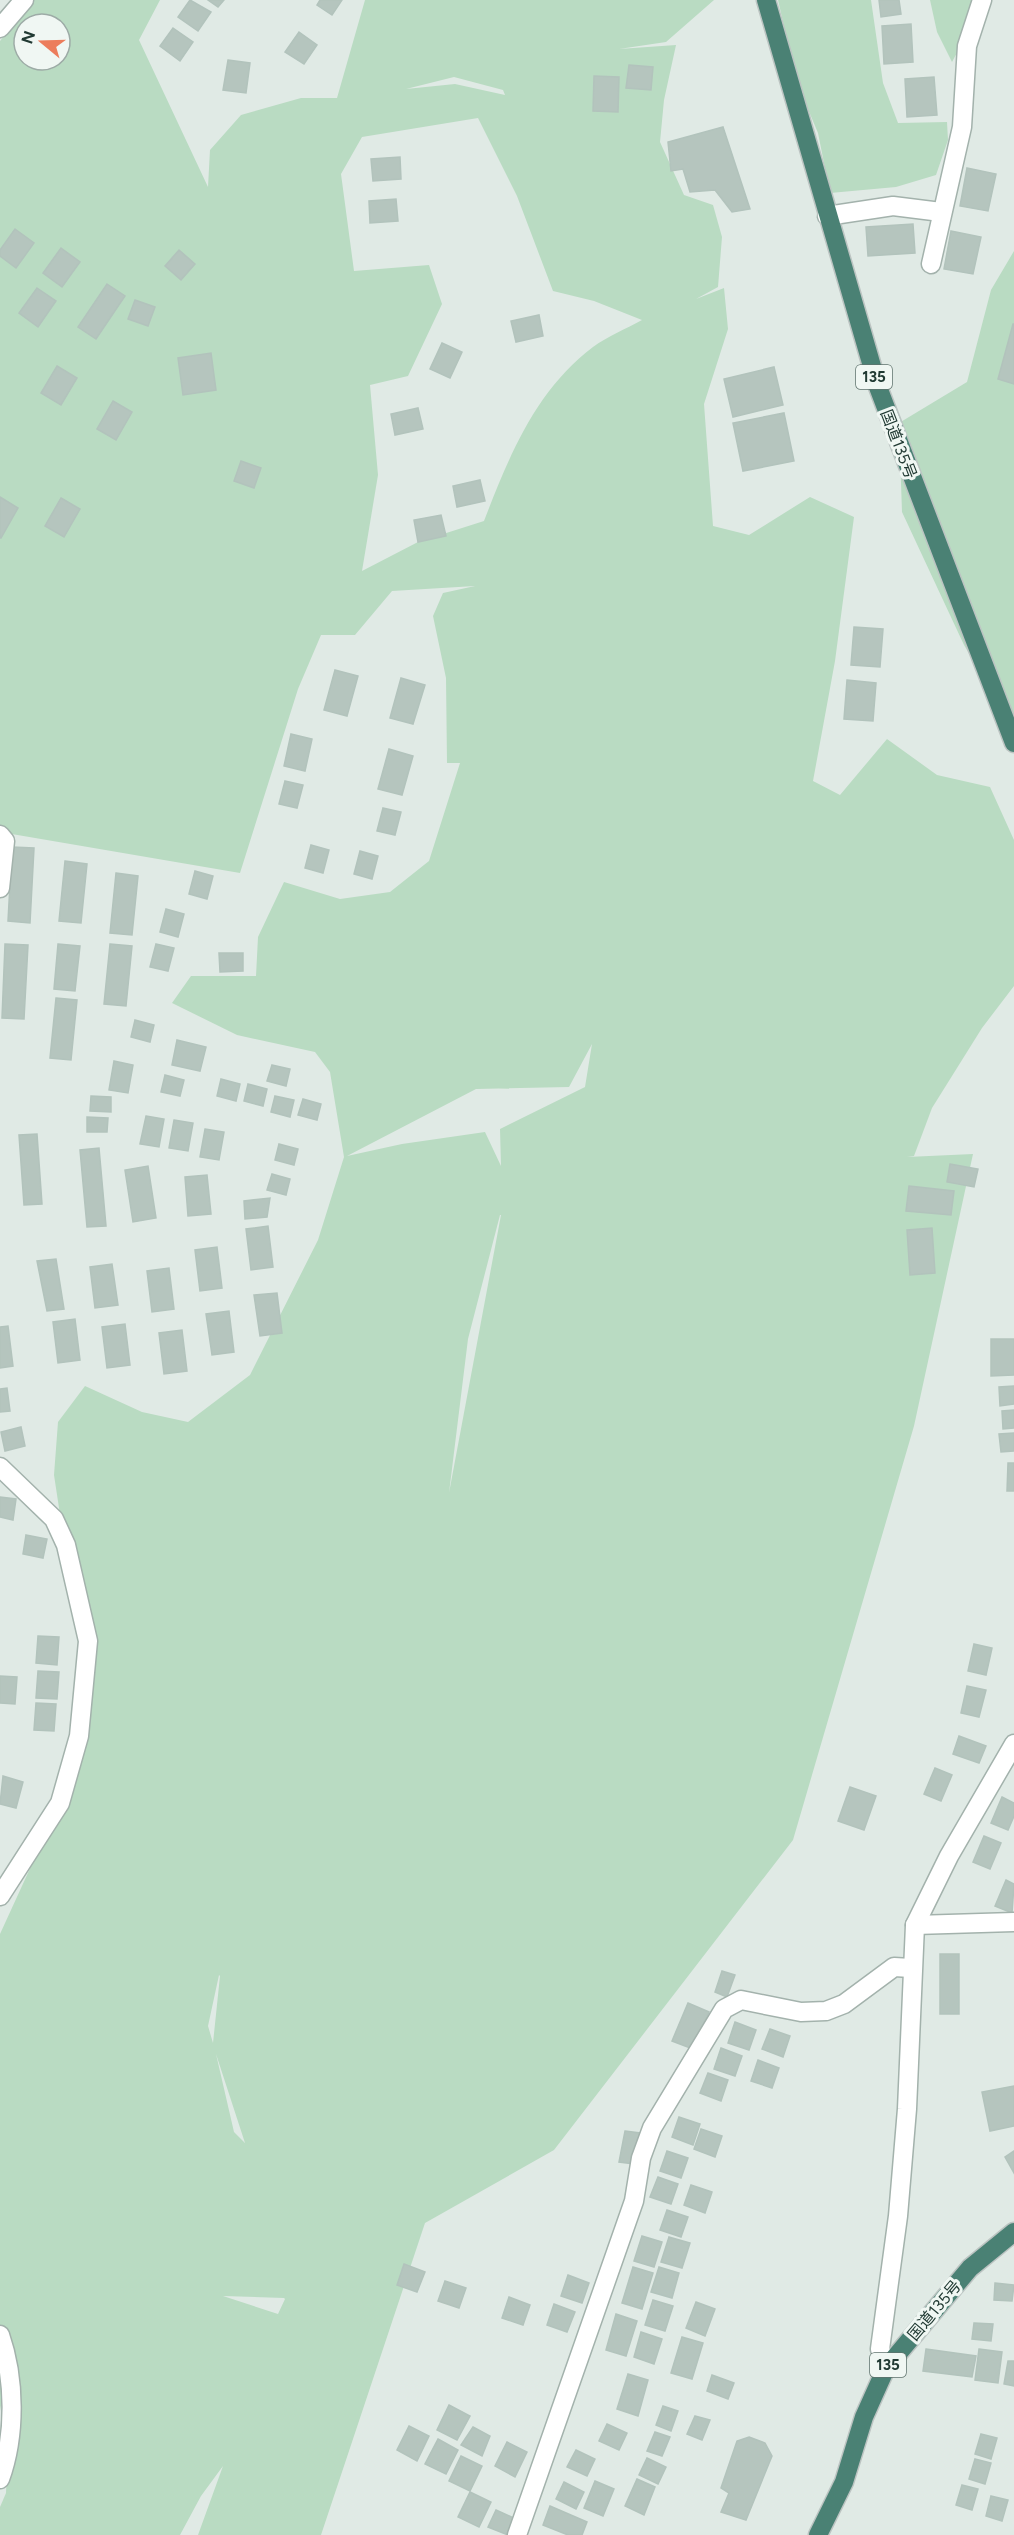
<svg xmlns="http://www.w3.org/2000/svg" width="1014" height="2535" viewBox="0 0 1014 2535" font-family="Figtree,'Noto Sans JP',sans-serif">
	<rect width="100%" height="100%" fill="#e0eae5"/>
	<!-- green -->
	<g fill="#b9dbc2" fill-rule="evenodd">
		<path d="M33,0h127l-21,40 69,147 2,-37 31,-35 60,-17h36l28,-98h349l-48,42 -47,7 57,-4 -12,55 -4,42 24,53 29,10 9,32 -4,50 -22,12 28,-11 4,41 -24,75 9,122 36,9 61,-38 44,20 -19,144 -22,120 27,14 47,-56 50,36 53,12 24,53v146l-32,42 -50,80 -18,48 -7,1 66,-3 -59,272 -121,414 -239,310 -129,73 -104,312h-123l25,-69 -22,30 -21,39h-180v-28l6,-14 4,-93 -2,-33 -8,44v-477l60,-131 25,-124 -31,-204 4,-53 27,-36 57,26 46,10 62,-47 68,-135 26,-83 -14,-85 -15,-20 -78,-17 -65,-32 19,-27h65l2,-39 26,-55 56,17 50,-7 39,-31 31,-98h-13l-1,-85 -13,-62 10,-23 32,-7 -83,5 -37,44h-34l-23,54 -58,184 -240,-41v-791zM24,24h36v36h-36zM454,77l49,13 2,5 -50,-11 -49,5zM478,118l39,78 36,95 41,10 48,19c-16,9 -34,16 -49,27 -57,43 -84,109 -109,174l-66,21 -56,29 16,-96 -8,-90 38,-9 34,-72 -13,-39 -75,6 -13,-97 21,-37zM592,1044l-7,43 -85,42 1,37 -16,-34 -83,12 -55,12 129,-67 93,-2zM500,1215h1l-52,278 19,-154zM219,1975l1,1 -7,67 -5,-17zM216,2054l29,89 -11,-11zM223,2296l61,2 1,1 -7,15z"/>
		<polygon points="778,0 871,0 883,83 898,123 947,122 948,140 936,175 896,187 830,193 818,133 797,83"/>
		<polygon points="930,0 976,0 977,16 952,62 937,32"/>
		<polygon points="1014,251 1014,731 964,645 902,512 899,423 967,382 991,290"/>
	</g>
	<!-- building -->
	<g fill="#b5c5be" stroke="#b2c3bc" stroke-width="1.5">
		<polygon points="190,0 211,12 198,31 178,17"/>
		<polygon points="208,0 224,0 218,7"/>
		<polygon points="320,0 342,0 332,15 317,5"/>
		<polygon points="879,0 899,0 901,14 881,17"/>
		<polygon points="911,24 913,62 884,64 882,26"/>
		<polygon points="173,28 193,42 180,61 160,46"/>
		<polygon points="299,32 317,45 304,64 285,52"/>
		<polygon points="228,60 250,63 246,93 223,90"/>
		<polygon points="629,65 653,67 651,90 626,88"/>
		<polygon points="594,76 619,77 618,112 593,111"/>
		<polygon points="934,77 937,115 907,117 905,79"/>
		<polygon points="723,127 750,209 732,212 715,190 690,192 683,169 671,171 668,142"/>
		<polygon points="400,157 401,179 373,181 371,159"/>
		<polygon points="967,168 996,174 988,211 960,206"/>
		<polygon points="396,199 398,221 370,223 369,201"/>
		<polygon points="913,224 915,253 868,256 866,227"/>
		<polygon points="15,229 34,243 16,268 0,256 0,250"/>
		<polygon points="951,231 981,237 973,274 944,269"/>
		<polygon points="61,248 80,262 62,287 43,273"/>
		<polygon points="179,250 195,264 181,280 165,266"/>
		<polygon points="107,284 125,296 96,339 78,327"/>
		<polygon points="37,288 56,301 38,327 19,313"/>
		<polygon points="135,300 155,307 148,326 128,319"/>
		<polygon points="539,315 543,336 516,342 511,321"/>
		<polygon points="1013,324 1014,324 1014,384 998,379"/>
		<polygon points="442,343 462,352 450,378 430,369"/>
		<polygon points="211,353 216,390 183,395 178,358"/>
		<polygon points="57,366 77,378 61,405 41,393"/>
		<polygon points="774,367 783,405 733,417 724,379"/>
		<polygon points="113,401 132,412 116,440 97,429"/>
		<polygon points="418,408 423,429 395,435 391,414"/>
		<polygon points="784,413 794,461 743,471 733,423"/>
		<polygon points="241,461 261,468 254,488 234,481"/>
		<polygon points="480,480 485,501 457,507 453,486"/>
		<polygon points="0,497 18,508 1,538 0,538"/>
		<polygon points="61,498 80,509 64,537 45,526"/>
		<polygon points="441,515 446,536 418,542 414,520"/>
		<polygon points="854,627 883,629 880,667 851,665"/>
		<polygon points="335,670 358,676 347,716 324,710"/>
		<polygon points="401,678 425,685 413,724 390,718"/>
		<polygon points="847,680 876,683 873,721 844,719"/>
		<polygon points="291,734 312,739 305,771 284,766"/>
		<polygon points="389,749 413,756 402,795 378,789"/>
		<polygon points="285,781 303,785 297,808 279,804"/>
		<polygon points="383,808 401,812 395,835 377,831"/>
		<polygon points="311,845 329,850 323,873 305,868"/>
		<polygon points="12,847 34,848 30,923 8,921"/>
		<polygon points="360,851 378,856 372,879 354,874"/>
		<polygon points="65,861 87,864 81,923 59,921"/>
		<polygon points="195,871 213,876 207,899 189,894"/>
		<polygon points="116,873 138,876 132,935 110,933"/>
		<polygon points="166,909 184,914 178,937 160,932"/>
		<polygon points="5,944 28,945 24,1019 2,1018"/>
		<polygon points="58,944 80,946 75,991 54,989"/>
		<polygon points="110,944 132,946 126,1006 104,1004"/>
		<polygon points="156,944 174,948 168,971 150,967"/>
		<polygon points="219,953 243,953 243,971 220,972"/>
		<polygon points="56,998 77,1000 71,1060 50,1058"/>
		<polygon points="135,1020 154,1025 150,1042 131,1037"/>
		<polygon points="177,1040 206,1047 200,1071 172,1065"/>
		<polygon points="114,1061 133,1065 128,1093 109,1090"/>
		<polygon points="272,1065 290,1069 286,1086 267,1081"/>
		<polygon points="165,1075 184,1080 180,1096 161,1092"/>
		<polygon points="221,1079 240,1084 236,1101 217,1096"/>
		<polygon points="248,1084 267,1089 263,1106 244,1101"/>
		<polygon points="91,1096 111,1097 111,1112 90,1111"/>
		<polygon points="275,1096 294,1100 290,1117 271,1112"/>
		<polygon points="303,1099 321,1104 317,1120 298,1115"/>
		<polygon points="146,1116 164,1119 159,1147 140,1144"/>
		<polygon points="87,1117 108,1118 107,1132 87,1132"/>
		<polygon points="174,1120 193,1123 188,1151 169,1148"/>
		<polygon points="205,1129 224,1132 219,1160 200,1157"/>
		<polygon points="37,1134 42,1204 24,1205 19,1135"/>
		<polygon points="279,1144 298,1149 294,1165 275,1160"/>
		<polygon points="99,1148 106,1226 87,1227 80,1150"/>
		<polygon points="950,1164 978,1169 974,1187 947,1182"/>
		<polygon points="148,1166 156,1218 133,1222 125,1170"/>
		<polygon points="272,1174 290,1179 286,1195 267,1190"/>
		<polygon points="207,1175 211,1214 188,1216 185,1177"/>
		<polygon points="909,1186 954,1191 951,1215 906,1211"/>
		<polygon points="270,1198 267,1217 245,1219 244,1201"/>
		<polygon points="268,1226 273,1267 251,1270 246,1229"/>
		<polygon points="932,1228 935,1273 910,1275 907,1230"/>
		<polygon points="217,1247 222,1288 200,1291 195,1250"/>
		<polygon points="56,1259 64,1309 47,1311 37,1261"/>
		<polygon points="112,1264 118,1305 95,1308 90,1267"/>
		<polygon points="169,1268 174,1309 152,1312 147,1271"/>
		<polygon points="277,1293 282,1333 260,1336 254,1295"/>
		<polygon points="229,1311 234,1352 212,1355 206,1314"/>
		<polygon points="75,1319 80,1360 58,1363 53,1322"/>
		<polygon points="125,1324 130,1365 107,1368 102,1327"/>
		<polygon points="8,1326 13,1366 0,1368 0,1327"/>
		<polygon points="182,1330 187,1371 164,1374 159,1333"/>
		<polygon points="991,1339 1014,1339 1014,1375 991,1376"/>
		<polygon points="1014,1386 1014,1404 1000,1406 999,1387"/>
		<polygon points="7,1388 10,1411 0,1412 0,1389"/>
		<polygon points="1014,1410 1014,1428 1003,1429 1002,1411"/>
		<polygon points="21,1427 25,1446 5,1451 1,1432"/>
		<polygon points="1014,1433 1014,1451 1001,1452 999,1434"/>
		<polygon points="1008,1463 1014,1463 1014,1491 1007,1491"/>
		<polygon points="0,1497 16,1499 13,1520 0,1517"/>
		<polygon points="26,1535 47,1539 43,1558 23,1554"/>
		<polygon points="38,1636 59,1637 57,1665 36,1663"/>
		<polygon points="974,1644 992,1648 986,1675 968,1671"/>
		<polygon points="38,1671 59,1672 57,1699 36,1698"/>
		<polygon points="0,1676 17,1677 15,1704 0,1703"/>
		<polygon points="967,1686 986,1690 979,1717 961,1713"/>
		<polygon points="36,1703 56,1704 54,1731 34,1730"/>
		<polygon points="959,1736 986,1746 979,1763 953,1754"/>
		<polygon points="935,1768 952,1775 941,1801 924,1794"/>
		<polygon points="3,1776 23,1782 16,1808 0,1804"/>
		<polygon points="850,1787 876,1796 864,1830 838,1821"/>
		<polygon points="1002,1797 1014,1803 1014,1816 1008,1830 991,1823"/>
		<polygon points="984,1836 1001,1843 990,1869 973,1862"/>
		<polygon points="1006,1880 1014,1884 1012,1913 995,1906"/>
		<rect x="940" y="1954" width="19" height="60"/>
		<polygon points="722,1971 735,1975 727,1997 715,1992"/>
		<polygon points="688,2003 709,2012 693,2049 672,2041"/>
		<polygon points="735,2022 756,2030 749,2050 728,2043"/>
		<polygon points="770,2029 790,2036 783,2057 762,2049"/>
		<polygon points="721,2048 742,2056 735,2076 714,2069"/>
		<polygon points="758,2060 779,2068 772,2088 751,2081"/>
		<polygon points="708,2073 728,2080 721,2101 700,2093"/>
		<polygon points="1014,2086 1014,2126 990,2131 982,2092"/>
		<polygon points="679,2117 700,2124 693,2145 672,2137"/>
		<polygon points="701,2129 722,2136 715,2157 694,2149"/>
		<polygon points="625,2131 640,2133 634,2164 619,2162"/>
		<polygon points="667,2151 688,2158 681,2178 660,2171"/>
		<polygon points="1014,2151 1014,2173 1005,2157"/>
		<polygon points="658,2177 678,2184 671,2204 650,2197"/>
		<polygon points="691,2185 712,2192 705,2213 684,2205"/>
		<polygon points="667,2210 688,2217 681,2237 660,2230"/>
		<polygon points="642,2236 662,2242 654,2267 634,2261"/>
		<polygon points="669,2237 690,2243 682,2268 661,2262"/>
		<polygon points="404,2264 425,2272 417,2292 397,2285"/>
		<polygon points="633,2267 653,2273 642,2309 622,2303"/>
		<polygon points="659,2267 679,2273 672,2298 651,2292"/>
		<polygon points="568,2275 589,2283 582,2303 561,2296"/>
		<polygon points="445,2281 466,2288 459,2308 438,2301"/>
		<polygon points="995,2283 1014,2285 1012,2301 994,2300"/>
		<polygon points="509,2297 530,2305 523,2325 502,2318"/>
		<polygon points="653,2300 673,2306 665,2331 645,2325"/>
		<polygon points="696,2302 715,2309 705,2336 686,2328"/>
		<polygon points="554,2304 575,2312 567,2332 547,2325"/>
		<polygon points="616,2314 637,2321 626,2356 606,2350"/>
		<polygon points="974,2323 993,2324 991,2341 972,2339"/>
		<polygon points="641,2332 662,2339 654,2364 634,2357"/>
		<polygon points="682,2337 703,2343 692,2379 671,2373"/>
		<polygon points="926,2349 976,2356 972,2377 923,2371"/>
		<polygon points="979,2349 1002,2352 998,2383 975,2380"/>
		<polygon points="1008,2361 1014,2361 1014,2386 1004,2384"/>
		<polygon points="628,2374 648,2380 638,2416 617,2409"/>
		<polygon points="712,2375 734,2383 728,2399 707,2391"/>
		<polygon points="449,2405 470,2416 457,2440 437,2430"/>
		<polygon points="663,2406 678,2411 671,2431 656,2425"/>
		<polygon points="695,2416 710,2420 702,2440 687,2434"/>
		<polygon points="607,2424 627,2433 619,2450 599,2441"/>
		<polygon points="409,2426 429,2436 417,2461 397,2450"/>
		<polygon points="473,2427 490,2436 482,2456 461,2445"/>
		<polygon points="655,2432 670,2437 662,2456 647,2451"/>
		<polygon points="981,2434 997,2438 991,2459 975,2454"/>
		<polygon points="749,2437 765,2443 772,2456 746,2520 721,2512 729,2493 721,2488 737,2441"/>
		<polygon points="438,2439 458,2450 446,2474 425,2464"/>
		<polygon points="507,2442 527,2452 515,2477 495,2466"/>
		<polygon points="576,2450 595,2459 587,2476 567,2467"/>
		<polygon points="461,2456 482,2466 470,2491 449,2481"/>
		<polygon points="647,2458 666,2467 658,2484 639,2475"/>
		<polygon points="975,2459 991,2463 985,2484 969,2479"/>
		<polygon points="637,2479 655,2487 644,2515 625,2506"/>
		<polygon points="595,2481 614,2489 603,2516 584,2508"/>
		<polygon points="564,2482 584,2492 576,2509 556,2499"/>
		<polygon points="962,2485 978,2489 972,2510 956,2505"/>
		<polygon points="470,2492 491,2502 479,2527 458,2517"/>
		<polygon points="991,2496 1008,2500 1002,2521 986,2516"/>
		<polygon points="550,2506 587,2522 582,2535 568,2535 543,2525"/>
		<polygon points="496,2510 516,2519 508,2535 488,2527"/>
	</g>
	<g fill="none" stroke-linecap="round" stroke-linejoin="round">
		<defs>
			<g id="minor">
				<polyline points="0,28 24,0"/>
				<polyline points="827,216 893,206 941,212"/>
				<polyline points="931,264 962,127 967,46 982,0"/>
				<polyline points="0,835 5,841 0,888"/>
				<polyline points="0,1467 54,1519 66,1545 88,1641 79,1736 60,1803 0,1896"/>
				<polyline points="915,1925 1014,1922"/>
				<path d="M0,2335c15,43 16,100 0,144"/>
				<polyline points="886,2368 880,2349 898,2216 907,2109 915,1925 949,1856 1014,1744"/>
				<polyline points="517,2535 634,2201 641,2158 652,2128 724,2009 741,2000 801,2012 826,2011 844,2004 894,1967 911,1968"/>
			</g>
			<g id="trunk">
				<polyline points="766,0 878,387 1014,743"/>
				<polyline points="818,2535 844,2482 864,2417 886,2368 970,2268 1014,2232"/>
			</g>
		</defs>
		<!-- minor casing -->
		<use href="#minor" stroke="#a3b2ac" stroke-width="21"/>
		<!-- trunk casing -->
		<use href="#trunk" stroke="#bcc4c2" stroke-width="21"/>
		<!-- minor -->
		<use href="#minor" stroke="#fff" stroke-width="18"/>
		<!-- trunk -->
		<use href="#trunk" stroke="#4a8174" stroke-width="18"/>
	</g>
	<g text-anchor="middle" stroke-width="6" stroke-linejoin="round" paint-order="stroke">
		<!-- shield labels -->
		<g fill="#f0f7f3" stroke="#5f736d" stroke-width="1.5">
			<rect x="856" y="365" width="36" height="24" rx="4.5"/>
			<rect x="870" y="2353" width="36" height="24" rx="4.5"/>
		</g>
		<g font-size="15" font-weight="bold" fill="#213a33">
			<text x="874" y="382">135</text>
			<text x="888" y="2370">135</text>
		</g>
		<!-- street labels -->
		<g font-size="16" fill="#213a33" stroke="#f0f7f3">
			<text transform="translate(899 444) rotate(69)" y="6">国道135号</text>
			<text transform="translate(934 2310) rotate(-50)" y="6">国道135号</text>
		</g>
	</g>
	<!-- north arrow -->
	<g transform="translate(42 42) rotate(289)"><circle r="28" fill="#f0f7f3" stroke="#9daba6" stroke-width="1.5"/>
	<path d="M0-4.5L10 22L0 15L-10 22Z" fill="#ec7d5c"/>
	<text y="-9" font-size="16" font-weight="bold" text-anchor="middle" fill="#213a33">N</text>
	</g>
</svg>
